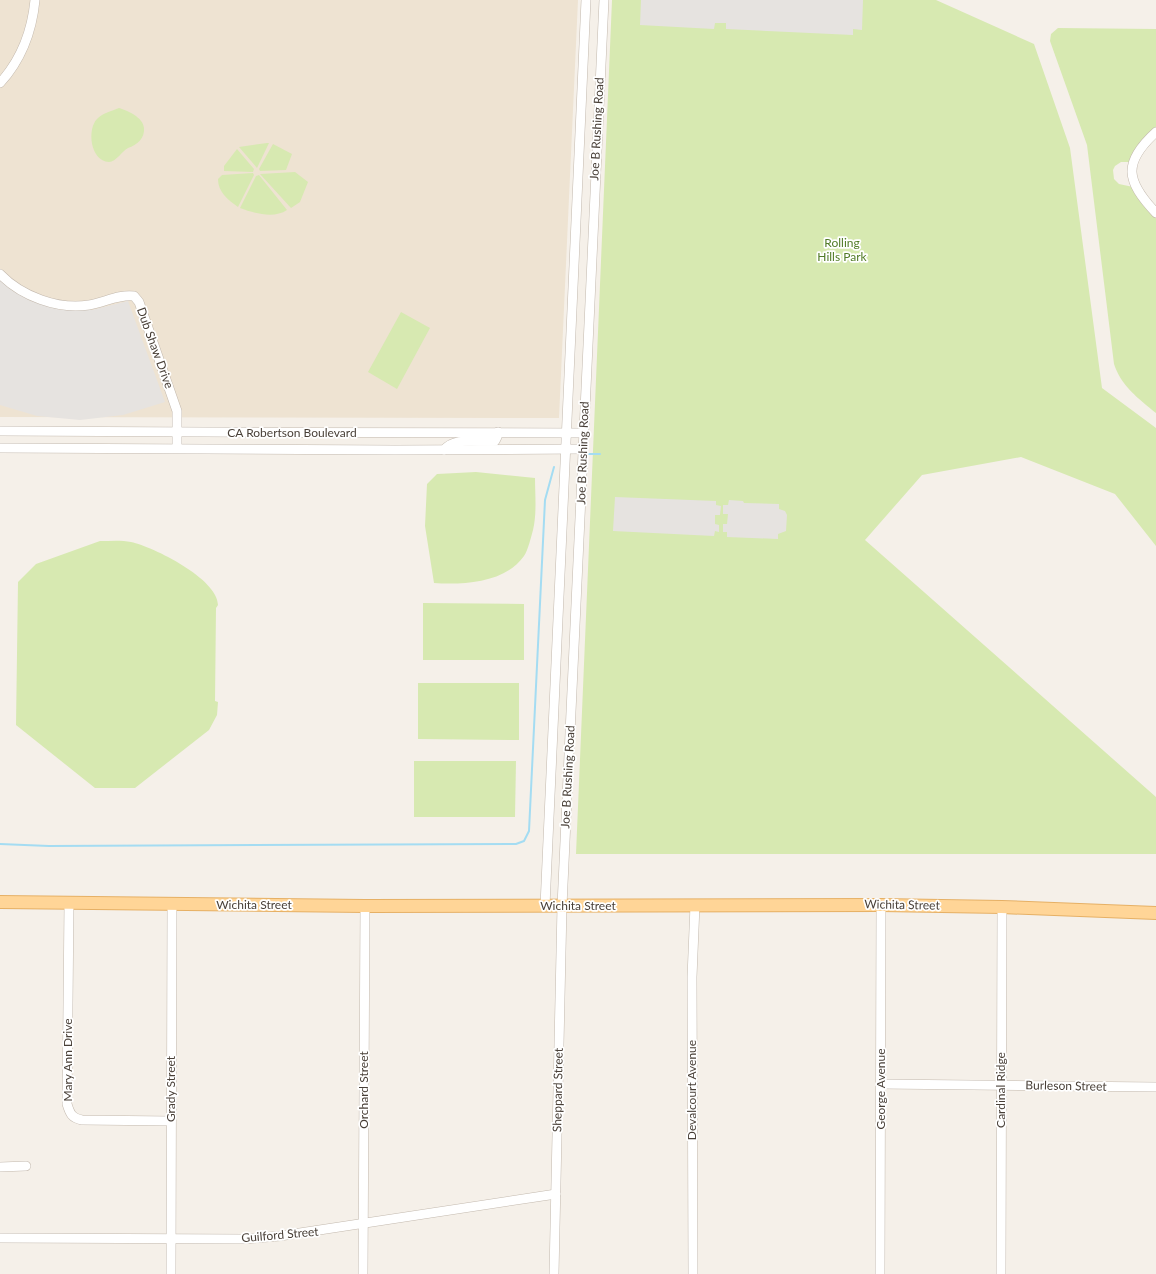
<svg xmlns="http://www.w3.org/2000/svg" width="1156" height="1274" viewBox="0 0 1156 1274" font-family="Lato,sans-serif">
	<rect width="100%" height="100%" fill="#f5f0e9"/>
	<!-- education -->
	<polygon fill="#eee3d2" points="0,0 578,0 559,418 0,417"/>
	<!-- green -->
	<g fill="#d7e9b1">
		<polygon points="612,0 936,0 1034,44 1070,148 1102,388 1156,428 1156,546 1115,494 1021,457 922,475 865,540 1156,797 1156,854 576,854"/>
		<path d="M1058,28l98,1v99l-27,34h-8l-6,4 -2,4 1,9 5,5 14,3 23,29v197c-17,-14 -35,-27 -42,-49l-27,-219 -37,-104 1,-7z"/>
		<path d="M119,108c9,3 24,9 25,20 1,10 -7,17 -16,20 -6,3 -12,14 -19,14 -19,-1 -22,-33 -12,-43 5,-6 15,-8 22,-11z"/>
		<polygon points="269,143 257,168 239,147 267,143"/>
		<polygon points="273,144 292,154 286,170 260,171 259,169"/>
		<polygon points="237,149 254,169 253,172 224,171 224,166"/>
		<polygon points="295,172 308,182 300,202 291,208 260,174"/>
		<path d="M253,173l1,2 -16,32c-10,-7 -20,-15 -20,-28l4,-4z"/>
		<path d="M259,175l28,35c-13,9 -34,3 -47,-2l16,-32z"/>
		<polygon points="401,312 430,328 397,389 368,372"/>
		<path d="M476,472l59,6c0,16 2,36 -2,52 -2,7 -5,20 -9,26 -19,27 -61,29 -90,27l-9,-57 2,-42 10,-10z"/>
		<path d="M100,541c10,0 22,-1 31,1 23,5 87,37 87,63l-2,3 -1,93 3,1 -1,13 -8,15 -74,58h-40l-79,-63 2,-143 18,-18z"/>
		<polygon points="423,603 524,604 524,660 423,660"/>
		<polygon points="418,683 519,683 519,740 418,739"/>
		<polygon points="414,761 516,761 515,817 414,817"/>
	</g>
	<!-- parking -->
	<g fill="#e6e3e0">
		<polygon points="641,0 863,0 862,30 853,29 853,35 726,29 726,23 715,23 714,29 640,25"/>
		<polygon points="0,280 13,291 31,301 61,310 92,310 128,301 165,402 123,415 80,420 37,416 0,405"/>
		<polygon points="615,497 716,501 716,505 721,506 720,515 715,515 715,524 719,525 719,532 715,531 714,536 613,531"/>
		<polygon points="729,500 743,501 744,503 779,504 779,509 785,511 787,515 786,531 778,534 778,539 727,537 727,532 723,532 723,524 727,524 728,514 723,514 723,505 728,505"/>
	</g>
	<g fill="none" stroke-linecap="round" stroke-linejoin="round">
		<!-- stream -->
		<g stroke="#a4dcf2" stroke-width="2">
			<polyline points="588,454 600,454"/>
			<polyline points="0,844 49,846 516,844 524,841 529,831 545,500 554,467"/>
		</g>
		<defs>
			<g id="minor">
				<path d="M0,83c21,-23 32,-52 35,-83"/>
				<path d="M1156,132c-34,31 -30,49 0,81"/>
				<path d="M0,274c21,22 58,36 89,31 15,-2 29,-11 45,-9l5,6 38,109v37"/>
				<path d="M0,431c195,1 389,2 584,2"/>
				<polyline points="0,448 395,450 583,449"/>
				<path d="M444,450c11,-14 34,-7 51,-9l2,-4 1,-5"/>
				<path d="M69,904l-2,200c3,10 5,14 15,16l89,1"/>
				<polyline points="545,906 586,0"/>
				<polyline points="881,1084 1156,1087"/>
				<polyline points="0,1167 26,1166"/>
				<polyline points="0,1238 245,1239 280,1236 556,1194"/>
				<polyline points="171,1274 172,905"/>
				<polyline points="363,1274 365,906"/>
				<polyline points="554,1274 562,906 604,0"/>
				<polyline points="693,1274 692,977 695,905"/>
				<polyline points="880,1274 881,905"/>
				<polyline points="1001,1274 1002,907"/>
			</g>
			<polyline id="major" points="0,902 365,906 881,905 1002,907 1156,913"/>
		</defs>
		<!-- minor casing -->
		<use href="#minor" stroke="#c3b9ae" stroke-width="10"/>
		<!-- major casing -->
		<use href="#major" stroke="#e6b065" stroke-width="14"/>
		<!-- minor -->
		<use href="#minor" stroke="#fff" stroke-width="9"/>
		<!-- major -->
		<use href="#major" stroke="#ffd597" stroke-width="12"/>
	</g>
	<g text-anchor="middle" stroke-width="3.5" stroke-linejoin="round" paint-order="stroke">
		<!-- street labels -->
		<g font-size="12" fill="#483f37" stroke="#fff">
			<text transform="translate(597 129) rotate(-87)" y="4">Joe B Rushing Road</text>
			<text transform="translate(155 348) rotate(70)" y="4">Dub Shaw Drive</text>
			<text x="292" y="437">CA Robertson Boulevard</text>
			<text transform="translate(583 453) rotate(-88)" y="4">Joe B Rushing Road</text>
			<text transform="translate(568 777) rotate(-87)" y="4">Joe B Rushing Road</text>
			<text x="254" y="909">Wichita Street</text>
			<text transform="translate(902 905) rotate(1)" y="4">Wichita Street</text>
			<text x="578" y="910">Wichita Street</text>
			<text transform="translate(68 1060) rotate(-90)" y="4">Mary Ann Drive</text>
			<text transform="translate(1066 1086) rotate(1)" y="4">Burleson Street</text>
			<text transform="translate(171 1089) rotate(-90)" y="4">Grady Street</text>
			<text transform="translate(881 1089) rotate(-90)" y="4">George Avenue</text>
			<text transform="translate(364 1090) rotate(-90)" y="4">Orchard Street</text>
			<text transform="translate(558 1090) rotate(-89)" y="4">Sheppard Street</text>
			<text transform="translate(692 1090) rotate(-90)" y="4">Devalcourt Avenue</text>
			<text transform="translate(1001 1090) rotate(-90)" y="4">Cardinal Ridge</text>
			<text transform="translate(280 1235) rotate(-5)" y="4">Guilford Street</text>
		</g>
		<!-- park labels -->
		<g font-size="12" fill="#527c28" stroke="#fff">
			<text x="842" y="247">Rolling<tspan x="842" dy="14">Hills Park</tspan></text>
		</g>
	</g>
</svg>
